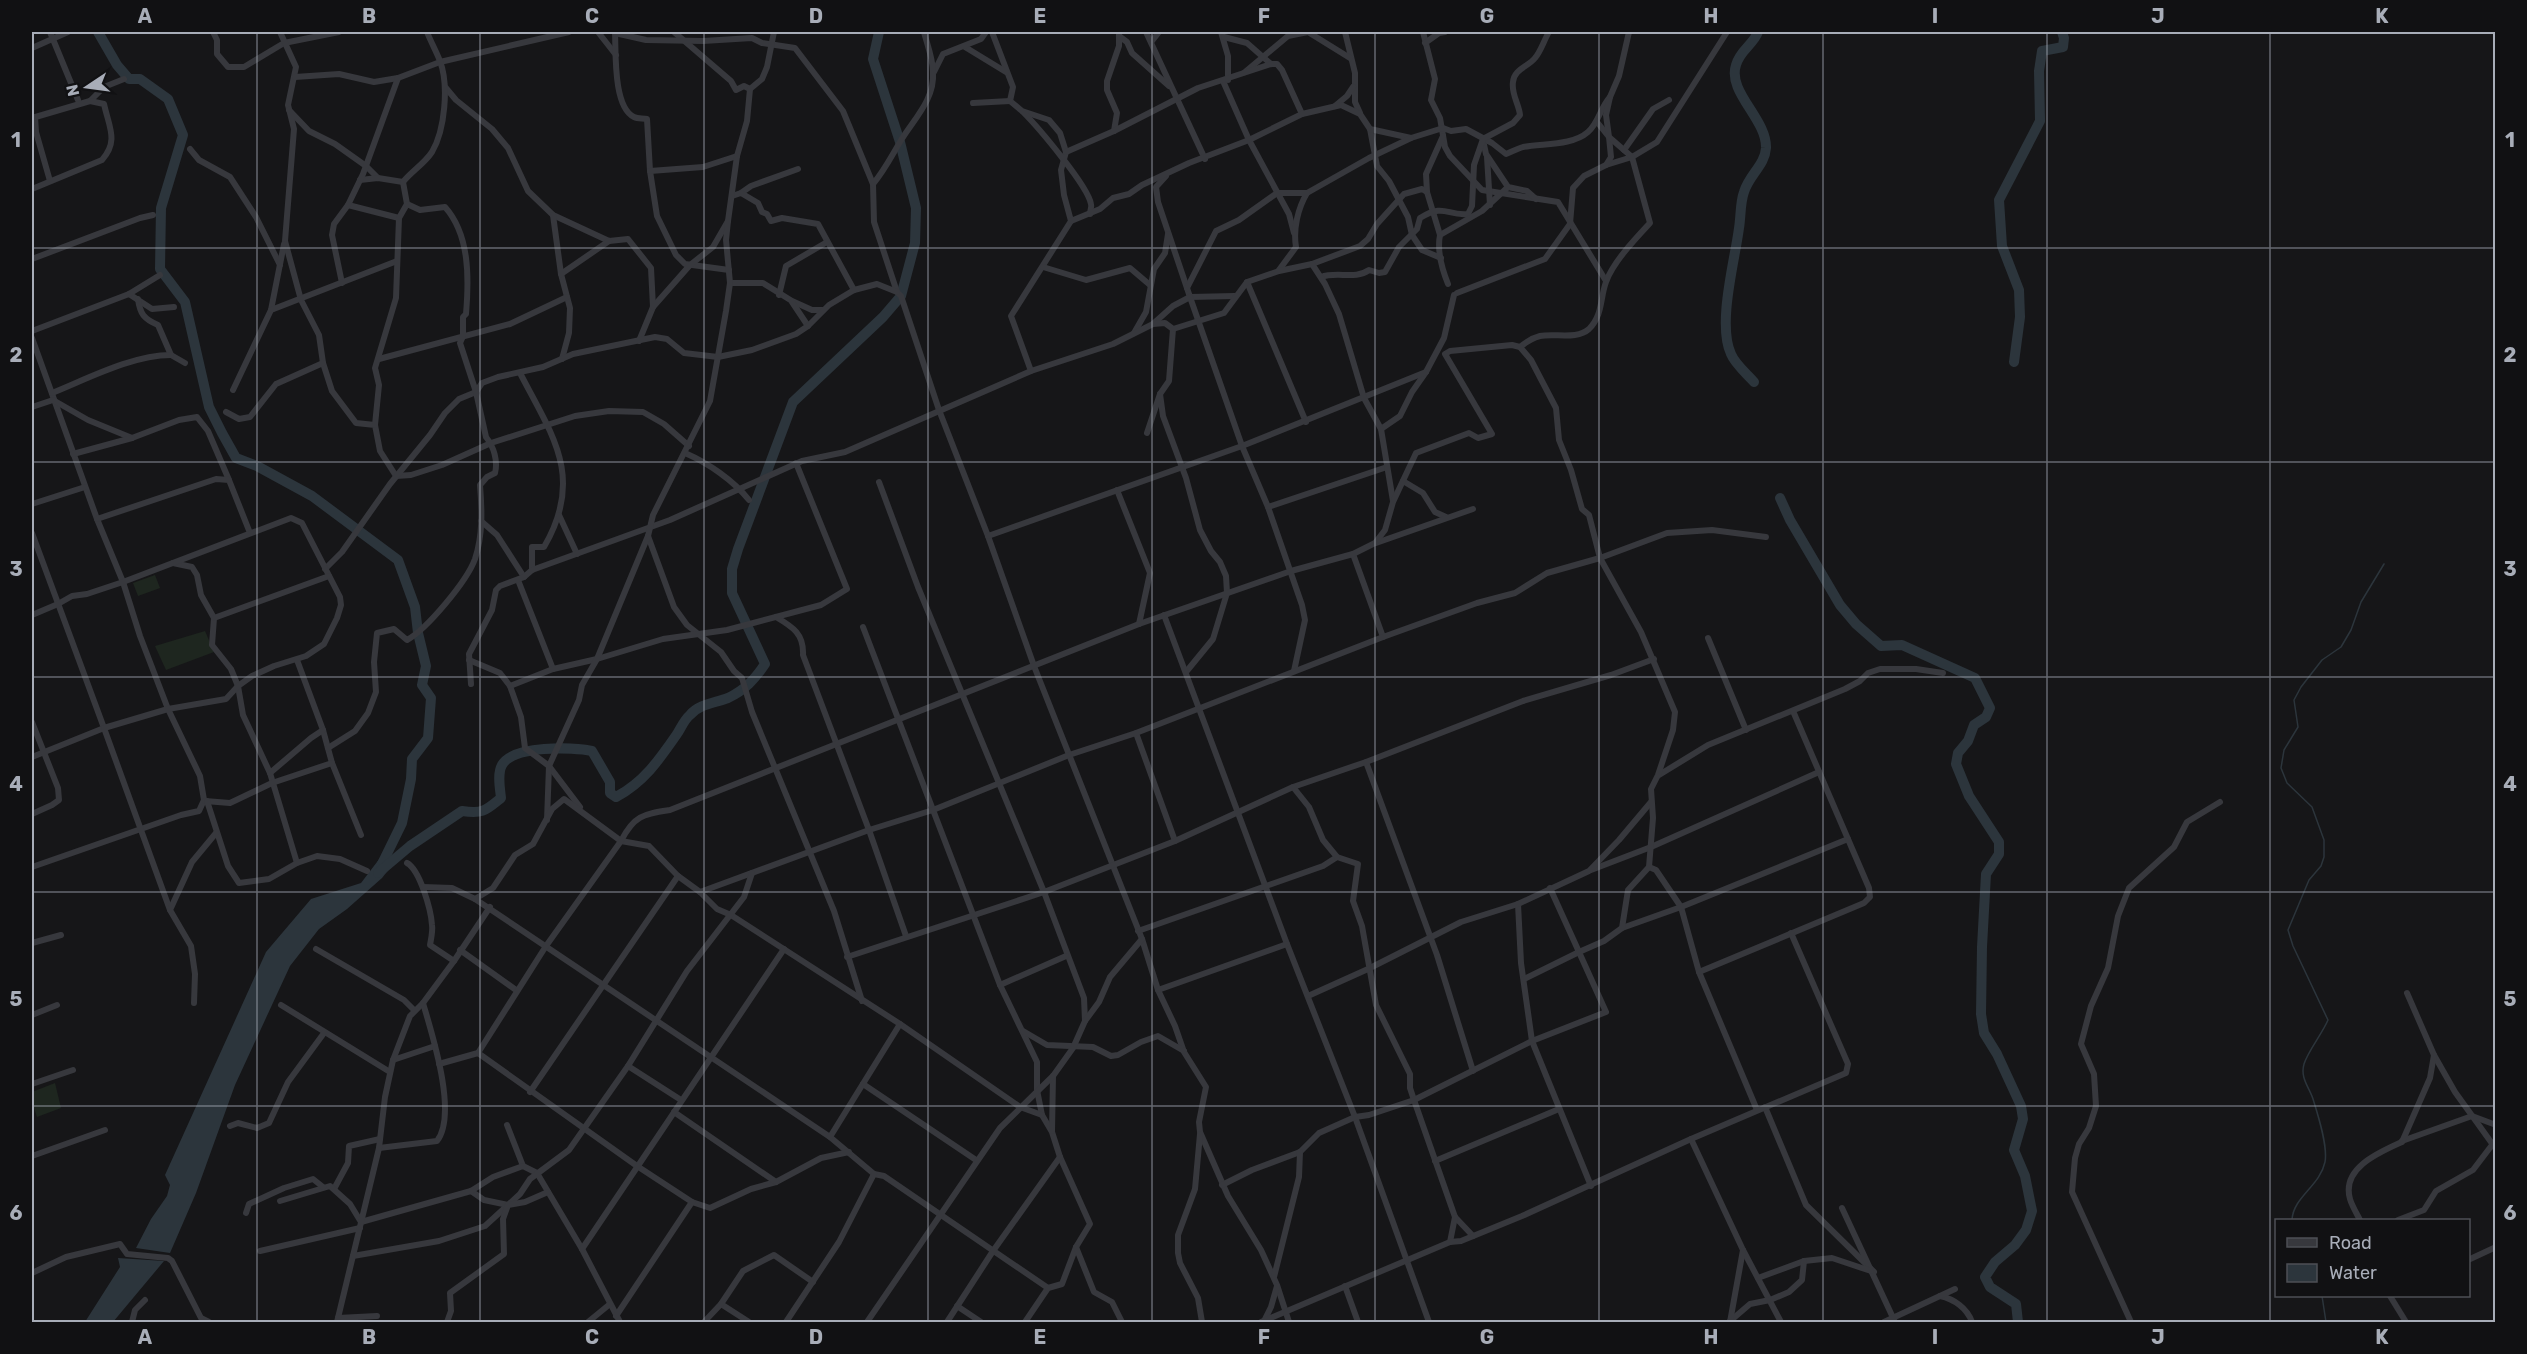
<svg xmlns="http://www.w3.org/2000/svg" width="2527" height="1354" viewBox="0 0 2527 1354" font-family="Rubik,sans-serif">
	<rect width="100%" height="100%" fill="#161618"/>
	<!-- green -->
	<g fill="#1e261f">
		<polygon points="155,575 160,588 138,596 133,583"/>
		<polygon points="205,631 214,652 166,670 155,646"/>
		<polygon points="55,1083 61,1108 37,1117 32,1102 32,1092"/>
	</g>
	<!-- water -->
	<g fill="#2c353c">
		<polygon points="380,858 390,868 382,878 347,909 319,929 290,966 235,1085 196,1193 170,1253 136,1248 151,1219 167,1196 170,1185 165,1175 266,952 311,899 361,883"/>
		<polygon points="118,1258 164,1261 113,1322 85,1322 120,1267"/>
	</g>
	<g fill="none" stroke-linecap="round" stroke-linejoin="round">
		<!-- stream -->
		<g stroke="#2c353c" stroke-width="1.5">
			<path d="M2292,1220c1,-23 28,-34 33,-58 3,-16 -7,-47 -12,-63 -4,-12 -13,-21 -9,-35 4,-13 18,-30 24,-44l-35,-74 -5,-16 21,-50 12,-14 3,-9v-17l-12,-33 -25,-24 -6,-15 3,-18 14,-23 -4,-27 7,-13 21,-27 19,-13 10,-17 10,-28 23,-38"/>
			<polyline points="2322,1296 2326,1322"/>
		</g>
		<!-- river -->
		<g stroke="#2c353c" stroke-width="10">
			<polyline points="98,32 117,65 129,79 140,79 168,99 183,135 161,208 160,269 185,302 209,407 222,433 236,458 257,466 312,496 398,560 415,607 418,633 426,666 422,685 431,698 428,738 412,759 411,779 402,823 381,866"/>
			<polyline points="2014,362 2020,317 2019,290 2002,246 1999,200 2040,121 2039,71 2042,51 2063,47 2064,38 2062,32"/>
			<path d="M1754,382c-7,-8 -19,-18 -23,-28 -14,-30 4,-94 8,-126 2,-12 1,-25 5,-36 5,-17 21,-27 22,-44 1,-29 -39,-56 -30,-83 4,-15 17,-20 22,-33"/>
			<polyline points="1780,498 1790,520 1840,605 1856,624 1881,646 1902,645 1975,678 1990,708 1986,717 1974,725 1968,741 1958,753 1956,764 1969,796 1999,842 1999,854 1986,874 1982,947 1981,1014 1984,1033 1997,1054 2021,1106 2023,1119 2014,1150 2025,1176 2032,1211 2026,1230 2015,1245 1995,1262 1985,1277 1990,1287 2016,1304 2018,1322"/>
			<path d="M378,873l32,-27 52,-35c21,3 23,0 39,-13 -1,-10 -4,-24 1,-33 11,-20 71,-18 90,-14l18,31v11l6,4c28,-15 43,-37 61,-63 4,-6 7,-14 13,-19 9,-11 25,-12 38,-17 17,-8 27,-19 37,-34l-33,-71v-24l6,-20 55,-147 90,-85 18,-21 14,-53 1,-35 -16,-66 -27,-83 6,-27"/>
		</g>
		<!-- minor -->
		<g stroke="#37383d" stroke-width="6">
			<polyline points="50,32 78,100"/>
			<polyline points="213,32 217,40 217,54 228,67 244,67 284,43 339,32"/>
			<polyline points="280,32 296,67 288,105 294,129 285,241 301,300 319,335 323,363 332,391 356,423 375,425 380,451 396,476 411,475 442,465 491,443 575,416 609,411 643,412 664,424 689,446"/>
			<polyline points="598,32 616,55"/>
			<path d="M615,32c1,20 -2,75 19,85 4,2 9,1 13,2l3,52 7,45 19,39 9,9 44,6"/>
			<polyline points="674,32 731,81 736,90 744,86 750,89"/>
			<polyline points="992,32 1013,87 1010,101 1022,111 1049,120 1060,133 1066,152 1061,170 1064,195 1071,221 1011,316 1031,371"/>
			<polyline points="1146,32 1205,159"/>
			<polyline points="1221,32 1228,56 1228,80"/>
			<polyline points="1345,32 1355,73 1355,102 1360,113"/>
			<polyline points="1423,32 1435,79 1431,100 1440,118 1445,147 1450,156 1482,190 1558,202 1606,281"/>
			<polyline points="615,33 646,40 703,41 752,38 762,43 795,48 843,111 873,184 874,222 897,292 901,296 939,410 988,536 1034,666 1142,939 1158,990 1175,1026 1184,1052 1206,1087 1199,1122 1200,1132 1228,1196 1261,1250 1277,1285 1289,1322"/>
			<polyline points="1119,36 1127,42 1132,53 1169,86"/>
			<polyline points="1224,37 1247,43 1271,64"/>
			<polyline points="1152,41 1159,32"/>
			<polyline points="1425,43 1439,33 1445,32"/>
			<polyline points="965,47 1006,72"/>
			<polyline points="32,48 68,32"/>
			<polyline points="934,72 943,54 981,39 986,32"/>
			<polyline points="1245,72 1288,36 1308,32 1350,58"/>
			<polyline points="295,77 339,74 374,82 398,78 440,62 569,32"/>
			<polyline points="1223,81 1249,140 1289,214 1294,233"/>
			<polyline points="446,88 456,100 492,129 508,148 528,191 553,215 609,241 628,239 651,268 653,307 639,341"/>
			<polyline points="90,101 104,87 124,79"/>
			<polyline points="973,103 1010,101"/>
			<polyline points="1335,106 1347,96 1353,87"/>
			<polyline points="289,110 309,131 335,144 366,166 378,178"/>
			<path d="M1023,112c15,15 65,74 68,92 1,3 -1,6 -1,10"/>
			<polyline points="35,117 36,132 50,181"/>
			<path d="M32,118l58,-17 14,3c5,23 15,37 -2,56l-70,29"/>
			<polyline points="1370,129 1377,166 1389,181 1408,217 1412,235 1422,250 1441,258"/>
			<polyline points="1114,131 1117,113 1107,90 1107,81 1119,46 1119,32"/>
			<polyline points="1483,140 1486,154 1508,187 1527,191 1536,199"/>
			<polyline points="190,149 199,160 230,177 256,217 280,265"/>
			<polyline points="1624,150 1653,109 1669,100"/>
			<polyline points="1066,152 1114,131 1198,88 1271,64 1277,64 1282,70 1302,114"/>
			<polyline points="1487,157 1490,205"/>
			<polyline points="1606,165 1632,157 1657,142 1727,32"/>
			<polyline points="650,171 703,167 737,156"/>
			<polyline points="1166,176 1156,187 1158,202 1190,297 1235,296"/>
			<polyline points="360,180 378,178 403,182"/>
			<path d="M873,184c11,-13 18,-27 27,-42 13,-22 35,-42 33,-70 0,-13 -6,-28 -9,-40"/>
			<polyline points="741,193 751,186 798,169"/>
			<polyline points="732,196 741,193 758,203 762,212 767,214 771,221 782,218 818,224 854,290"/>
			<polyline points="348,205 399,218"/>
			<polyline points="553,215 561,274 570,308 569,333 562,359"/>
			<path d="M1071,221l29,-12 13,-11 16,-4 13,-9 47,-22 60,-23 53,-26 39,-9 19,9 10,15 41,9 32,-10 8,3 15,-2 26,14 14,11c5,-2 11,-5 17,-7 20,-4 49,-1 65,-15 11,-10 12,-24 22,-35"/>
			<polyline points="1440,235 1427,192 1426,174 1443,136"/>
			<polyline points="32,259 140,218 153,215"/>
			<polyline points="1312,264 1360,246 1368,239 1377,224 1404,194 1422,189 1427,192"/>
			<polyline points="1043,267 1086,280 1130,268 1150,285"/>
			<path d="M1279,270l17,-23c-3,-18 2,-39 11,-54l62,-35 42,-20"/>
			<polyline points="561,274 609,241"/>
			<path d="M1321,277c16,-6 34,3 48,-7l10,3 6,-1 14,-25 18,-18 3,-11c25,-15 26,-2 48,-4l4,-8 2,-41 9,-26 30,-16 7,-8c-1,-11 -9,-21 -7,-33 1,-13 15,-15 22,-24 6,-7 9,-18 14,-26"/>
			<polyline points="1247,282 1306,422"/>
			<polyline points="342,283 332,235 334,224 348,205 363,174 398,78"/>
			<polyline points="730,283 763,283 792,301 812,310 823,310"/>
			<path d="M1448,284c-6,-15 -11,-34 -8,-49l42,-24 26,-24"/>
			<polyline points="1187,288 1216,231 1239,220 1277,193 1307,193"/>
			<polyline points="1457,293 1545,259 1570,224 1573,188 1584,176 1606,165 1611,157 1609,137 1597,122"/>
			<polyline points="129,294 152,309 174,307"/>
			<polyline points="779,295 786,266 827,242"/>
			<path d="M138,299c2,15 6,20 20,26l13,30 14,8"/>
			<polyline points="792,302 808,326"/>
			<polyline points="653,307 690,265 713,247 728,221"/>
			<polyline points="271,310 284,244"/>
			<polyline points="1154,323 1173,306 1190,297 1242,446 1268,507 1302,605 1305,620 1294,671"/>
			<polyline points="32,331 129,294 160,275"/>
			<polyline points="1134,333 1146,312 1154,269 1165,253 1168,234"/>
			<polyline points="32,338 97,519 123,582 140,636 168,709 200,776 204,800 199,811 181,815 32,867"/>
			<path d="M1520,347c6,-5 12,-9 20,-11 15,-3 37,4 49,-7 14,-14 11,-31 17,-47 7,-20 30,-44 44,-59l-18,-66 -23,-20 -3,-22 4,-18 9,-21 10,-44"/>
			<polyline points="379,359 510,324 567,297"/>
			<path d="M520,373c32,62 65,104 24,174h-12v23"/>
			<polyline points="233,390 271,310 397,261"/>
			<path d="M52,393c35,-14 80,-38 119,-38"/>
			<polyline points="1160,394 1163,416 1186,478 1200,530 1211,551 1220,562 1226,576 1227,593 1213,639 1186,672"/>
			<polyline points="32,407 53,400 88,420 132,438 179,420 197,417 208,431 229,480"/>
			<polyline points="226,412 239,419 250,417 276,384 323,363"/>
			<path d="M375,425l4,-40 -4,-17 21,-70 3,-80 8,-14 -4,-22c9,-11 21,-18 29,-30 13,-22 17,-67 8,-91 -4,-10 -9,-19 -13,-29"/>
			<polyline points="1381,429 1400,416 1412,392 1426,372 1444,338 1454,295"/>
			<polyline points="1147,433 1160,394 1169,381 1173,329"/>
			<path d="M685,453c23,10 48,27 64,47"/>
			<polyline points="73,454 132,438"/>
			<polyline points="1403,481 1423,493 1435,512 1446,517"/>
			<polyline points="879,482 918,587 1044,892 1084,998 1085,1021"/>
			<polyline points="1117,490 1150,573 1139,624"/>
			<polyline points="32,504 85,487"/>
			<polyline points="1268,507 1387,467"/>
			<polyline points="559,515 577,554"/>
			<polyline points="97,519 216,479 229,480 250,533"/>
			<polyline points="481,521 497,535 524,577"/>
			<polyline points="32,533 104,728 32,757"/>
			<polyline points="648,536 674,607 687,625 721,652 734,671 742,678 752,712 834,911 862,1001"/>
			<polyline points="988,536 1242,446 1426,372"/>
			<polyline points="1376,543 1473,509"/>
			<polyline points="1353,554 1383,637"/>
			<polyline points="173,563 192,567 197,575 201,595 214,618 212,645 231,669 238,686 243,715 270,773 297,863"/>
			<polyline points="325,569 342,552 390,484 430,435 445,413 459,399 476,392 482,383 498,377 543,367 573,354 655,337 667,339 684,353 718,357 752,350 796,334 808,326 829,305 854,290 877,284 897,292"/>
			<polyline points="518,580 553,669"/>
			<polyline points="32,615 58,604 72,596 87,594 123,582 291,518 302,523 340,597 341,605 337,618 324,644 306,656 274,666 252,676 238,686 226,699 168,709 104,728 170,910"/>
			<polyline points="1164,615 1287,944 1355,1117 1429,1322"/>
			<path d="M776,617c17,10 28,17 27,38l66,175 37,106"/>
			<polyline points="214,618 329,576"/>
			<polyline points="863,627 1000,985 1037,1062 1037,1090 1042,1115 1052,1132 1060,1157 1090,1224 1076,1247 1062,1284 1048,1288 1025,1322"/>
			<polyline points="1708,638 1746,730"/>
			<polyline points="297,660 323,730 332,763 361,835"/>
			<polyline points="469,660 500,673 510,686 521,717 525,748 549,766 580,807"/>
			<polyline points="471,684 469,654 492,610 496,590 500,586 524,577 532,570 670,520 802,461 845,452 1031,371 1113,344 1153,324 1165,323 1173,329 1224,313 1247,282 1279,271 1312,264 1325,284 1339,314 1364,398 1381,429 1393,501"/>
			<polyline points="510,686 553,669 597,659 663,639 727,630 821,605 847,589 796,463"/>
			<polyline points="32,722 58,788 59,800 52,805 32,814"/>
			<polyline points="1136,733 1175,841"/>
			<path d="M328,748l27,-17 13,-18 8,-21 -2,-30 3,-29 17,-4 13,11c20,-11 60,-59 68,-81 8,-24 7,-50 5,-74l7,-8 8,-4c3,-12 -1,-26 -9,-36l-10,-45 -16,-49 3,-7v-19l3,-3c3,-35 4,-79 -21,-107l-25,3 -13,-6"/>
			<polyline points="1366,762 1437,955 1473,1071"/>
			<polyline points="270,773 311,738 323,730"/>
			<polyline points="1659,775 1708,745 1845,689 1860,681 1868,673 1880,669 1916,669 1943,673"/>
			<polyline points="1293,787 1366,762 1523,701 1611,675 1654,659"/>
			<polyline points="205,801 230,803 272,783 332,763"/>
			<polyline points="207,801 228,866 239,883 269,879 297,863 317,856 340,859 367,871"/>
			<polyline points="547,820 549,766 579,700 582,685 597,659 648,536 653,515 710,401 726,311 730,283 726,240 728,221 737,156 747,121 750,89 762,79 767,67 774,32"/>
			<path d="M407,863c13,7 24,47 25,62 1,6 -1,14 -2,20l24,16"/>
			<polyline points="1649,867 1656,870 1681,907 1699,972 1757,1110"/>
			<polyline points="1591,870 1651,847 1819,772"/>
			<polyline points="423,887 452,888 475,899 493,888 515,855 533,844 552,809 564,799 621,841 649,846 678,876 700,892 717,909 731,915 900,1024 1020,1107 1042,1115"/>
			<polyline points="700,892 869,830 933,810 1069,755 1136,733 1383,637 1477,603 1515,593 1547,573 1600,558 1667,533 1712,530 1766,537"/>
			<polyline points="475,899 830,1137 874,1174 884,1176 1048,1288"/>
			<polyline points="1518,904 1521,963 1532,1041 1591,1186"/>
			<polyline points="1622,928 1681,907 1848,839"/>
			<polyline points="1138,931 1323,866 1337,857 1358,864 1353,901 1362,926 1376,1005 1410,1074 1410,1088 1414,1100 1455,1217 1473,1236"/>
			<polyline points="32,943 61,935"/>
			<polyline points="316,949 404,1000 414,1010"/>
			<polyline points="460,950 516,990"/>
			<polyline points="847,957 1044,892 1175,841 1293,787 1309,807 1323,840 1337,857"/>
			<polyline points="1699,972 1864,903 1870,897 1869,888 1793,711"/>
			<polyline points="1524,979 1579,952 1550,888"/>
			<polyline points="1000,985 1066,956"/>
			<polyline points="1158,990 1287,944"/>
			<polyline points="1308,996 1368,969 1461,922 1518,904 1589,871 1619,840 1651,802"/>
			<polyline points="194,1003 195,974 191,946 170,910 192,862 216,833"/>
			<polyline points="281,1005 390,1072"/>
			<polyline points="32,1015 57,1005"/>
			<polyline points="1023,1031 1047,1045 1093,1047 1111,1056 1118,1055 1141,1042 1158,1036 1184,1051"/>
			<polyline points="478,1053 637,1166 692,1202 710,1208 751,1189 776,1182 821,1158 849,1152"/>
			<polyline points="2434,1055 2455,1092 2496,1149"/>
			<polyline points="393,1060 435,1046"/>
			<path d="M439,1064l39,-11 68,-107 75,-105c13,-26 23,-27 49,-31l469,-186 152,-53 62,-17 22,-11 10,-13 8,-28 23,-49 53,-20 9,5 14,-4 -47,-80 5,-3 62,-6 8,2 11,13 25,48 3,32 12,30 11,39 7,6 11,43 41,74 34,80 -2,18 -15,45 -7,14 2,29 -4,49 -21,23 -6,38 -18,13 -25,11 27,60 -74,29 -118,59 -45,15 -14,2 -36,16 -19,19 -48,18 -30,15"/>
			<polyline points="628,1066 681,1100"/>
			<polyline points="32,1084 73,1070"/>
			<polyline points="863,1084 976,1160"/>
			<polyline points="530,1092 678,876"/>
			<polyline points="1765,1107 1806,1205 1874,1272"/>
			<polyline points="674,1112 776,1182"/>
			<polyline points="507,1125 523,1166"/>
			<polyline points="230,1126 238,1123 257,1128 269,1123 288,1082 324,1033"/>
			<polyline points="1052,1131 1053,1076"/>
			<polyline points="1200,1134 1195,1189 1178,1235 1178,1253 1180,1263 1198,1298 1202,1322"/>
			<polyline points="830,1137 900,1024"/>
			<polyline points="1691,1139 1743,1250 1781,1322"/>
			<polyline points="2402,1141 2472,1116 2496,1125"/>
			<path d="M379,1148l58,-7c21,-27 -5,-107 -14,-138"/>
			<polyline points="32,1156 105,1130"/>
			<polyline points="1435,1161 1559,1109"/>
			<polyline points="334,1189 348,1163 349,1146 380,1139"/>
			<polyline points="471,1191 484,1200 508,1205"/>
			<polyline points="280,1201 330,1186 350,1204 361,1222 471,1191 493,1177 523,1166 537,1173 582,1249 620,1322"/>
			<polyline points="1842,1208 1895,1322"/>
			<polyline points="246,1213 249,1204 284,1188 313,1179 323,1187"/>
			<path d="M2360,1220c-3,-6 -8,-14 -10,-21 -9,-31 30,-47 52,-57l28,-64 4,-23 -27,-62"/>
			<polyline points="2398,1220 2424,1210 2436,1191 2473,1170 2492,1145"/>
			<polyline points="1450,1242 1455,1217"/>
			<polyline points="1076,1247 1094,1292 1112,1302 1122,1322"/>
			<polyline points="582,1249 784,949"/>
			<polyline points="260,1251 360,1228"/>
			<polyline points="353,1256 439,1241 485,1226 520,1194 530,1179 569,1150 628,1066 687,971 744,897 752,873"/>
			<polyline points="2468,1260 2496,1247"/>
			<polyline points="32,1273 66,1257 120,1244 127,1254 168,1258 172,1261 201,1318 209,1322"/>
			<polyline points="1274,1277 1299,1177 1300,1152"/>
			<polyline points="1758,1278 1804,1261 1832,1258 1871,1271"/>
			<polyline points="1345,1286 1358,1322"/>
			<path d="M1940,1296c14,3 27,12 32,26"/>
			<polyline points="2390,1296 2406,1322"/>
			<polyline points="721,1304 749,1322"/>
			<polyline points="957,1306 981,1322"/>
			<polyline points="616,1316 692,1202"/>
			<polyline points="338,1318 377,1316"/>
			<polyline points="1264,1321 1271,1307 1277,1286"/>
			<polyline points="132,1322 135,1310 145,1300"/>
			<polyline points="337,1322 379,1148 385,1097 393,1060 410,1016 423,1003 454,961 490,907"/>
			<polyline points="447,1322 451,1311 450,1293 504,1254 503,1219 508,1205 525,1202 548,1192"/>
			<polyline points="588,1322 610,1304"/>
			<polyline points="704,1322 721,1304 743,1271 774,1255 813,1282"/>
			<polyline points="786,1322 839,1242 874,1174"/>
			<polyline points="867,1322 1000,1128 1053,1076 1073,1048 1085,1021 1099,1002 1110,977 1142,939"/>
			<polyline points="947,1322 993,1251 1060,1157"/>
			<polyline points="1261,1322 1450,1242 1461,1241 1522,1216 1691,1139 1846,1073 1848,1064 1791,933"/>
			<polyline points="1729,1322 1750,1304 1770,1300 1789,1292 1802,1280 1804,1261"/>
			<polyline points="1730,1322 1743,1250"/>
			<polyline points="1884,1322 1955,1289"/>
			<polyline points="2131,1322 2072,1192 2075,1158 2079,1144 2089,1128 2096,1106 2094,1074 2081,1044 2091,1006 2108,968 2118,916 2129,888 2174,847 2187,822 2220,802"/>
		</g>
	</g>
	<!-- grid -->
	<path fill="none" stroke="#a8adb8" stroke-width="1.5" stroke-opacity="0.55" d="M257,32v1290M480,32v1290M704,32v1290M928,32v1290M1152,32v1290M1375,32v1290M1599,32v1290M1823,32v1290M2047,32v1290M2270,32v1290M32,248h2464M32,462h2464M32,677h2464M32,892h2464M32,1106h2464"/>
	<!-- border -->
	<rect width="2527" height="1354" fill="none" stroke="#111113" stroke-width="66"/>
	<!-- legend -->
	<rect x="2275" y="1219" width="195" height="78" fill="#111113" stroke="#4d4f55" stroke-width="1.5"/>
	<rect x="2287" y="1238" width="30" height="9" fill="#37383d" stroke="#4d4f55" stroke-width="1.5"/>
	<text x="2329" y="1249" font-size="18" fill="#a8adb8">Road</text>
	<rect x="2287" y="1264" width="30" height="18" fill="#2c353c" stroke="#4d4f55" stroke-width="1.5"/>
	<text x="2329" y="1279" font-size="18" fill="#a8adb8">Water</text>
	<!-- north arrow -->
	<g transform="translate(87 87) rotate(257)" stroke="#111113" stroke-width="4.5" paint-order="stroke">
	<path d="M0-4.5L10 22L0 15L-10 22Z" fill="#a8adb8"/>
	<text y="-9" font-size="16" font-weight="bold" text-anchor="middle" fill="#a8adb8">N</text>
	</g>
	<rect x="33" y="33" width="2461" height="1288" fill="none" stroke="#a8adb8" stroke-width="2"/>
	<g font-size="20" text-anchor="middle" font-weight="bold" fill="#a8adb8">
		<text x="145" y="23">A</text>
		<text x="369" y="23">B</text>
		<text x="592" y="23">C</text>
		<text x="816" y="23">D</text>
		<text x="1040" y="23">E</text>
		<text x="1264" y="23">F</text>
		<text x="1487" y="23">G</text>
		<text x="1711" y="23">H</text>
		<text x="1935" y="23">I</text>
		<text x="2158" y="23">J</text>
		<text x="2382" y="23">K</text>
		<text x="16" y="147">1</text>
		<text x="2510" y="147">1</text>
		<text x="16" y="362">2</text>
		<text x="2510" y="362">2</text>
		<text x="16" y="576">3</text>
		<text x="2510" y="576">3</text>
		<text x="16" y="791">4</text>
		<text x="2510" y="791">4</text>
		<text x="16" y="1006">5</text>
		<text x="2510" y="1006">5</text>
		<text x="16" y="1220">6</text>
		<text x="2510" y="1220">6</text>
		<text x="145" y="1344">A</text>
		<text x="369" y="1344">B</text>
		<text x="592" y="1344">C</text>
		<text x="816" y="1344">D</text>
		<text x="1040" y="1344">E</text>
		<text x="1264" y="1344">F</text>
		<text x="1487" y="1344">G</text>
		<text x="1711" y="1344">H</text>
		<text x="1935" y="1344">I</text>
		<text x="2158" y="1344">J</text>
		<text x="2382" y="1344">K</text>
	</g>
</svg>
